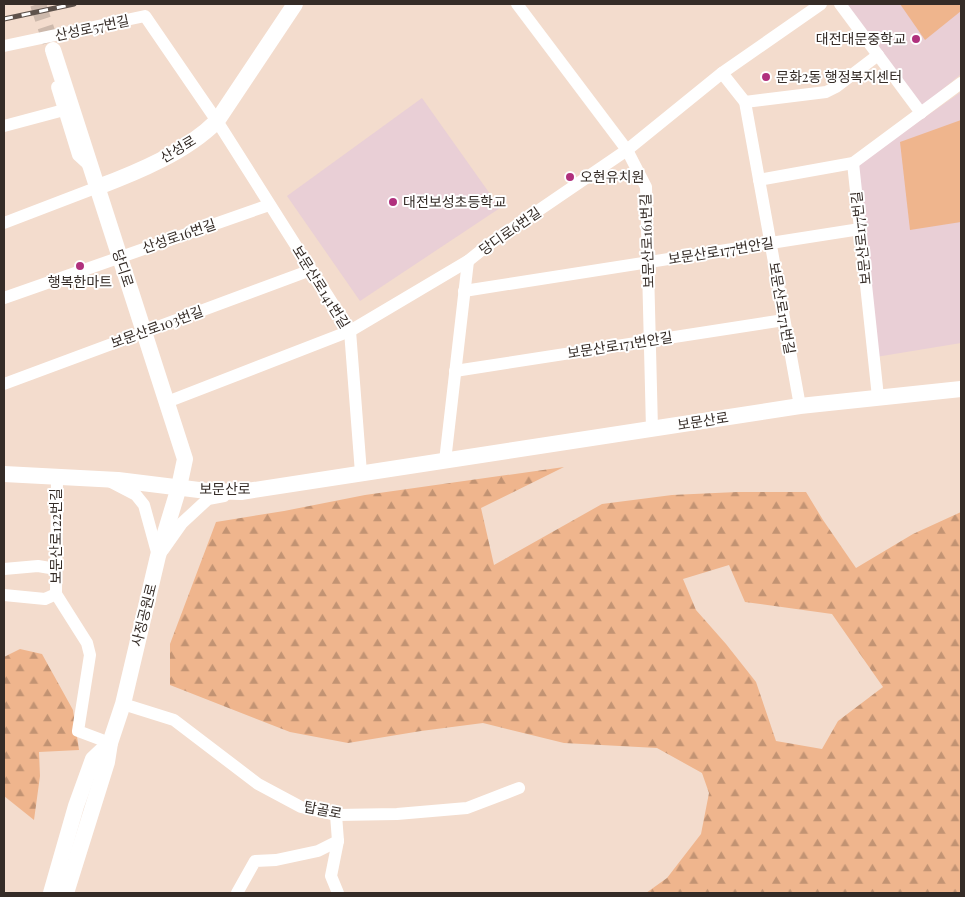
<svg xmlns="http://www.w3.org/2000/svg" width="965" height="897" viewBox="0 0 965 897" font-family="'Playfair Display','Noto Sans KR',serif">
	<defs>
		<pattern id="forest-firs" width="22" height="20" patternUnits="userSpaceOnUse" patternTransform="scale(1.25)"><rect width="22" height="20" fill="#efb58d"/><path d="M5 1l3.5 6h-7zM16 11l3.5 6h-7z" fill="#c29373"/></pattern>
	</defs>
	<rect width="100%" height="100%" fill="#f3dccd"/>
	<!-- education -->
	<g fill="#e9cfd6">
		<polygon points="844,4 961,4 961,74 921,107"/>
		<polygon points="961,92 961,343 876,357 858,164"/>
		<polygon points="422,98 500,208 360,301 287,196"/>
	</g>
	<!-- forest -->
	<g fill="url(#forest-firs)" fill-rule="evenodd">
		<path d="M564,467l-83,41 13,57 108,-61 70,-9 65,-3h69l17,28 33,48 57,-34 48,-22v381h-315l21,-15 34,-44 8,-41 -7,-20 -45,-25 -93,-5 -81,-20 -62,8 -73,12 -58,-11 -120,-47v-41l46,-122 68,-11 81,-16zM729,565l16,37 87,12 51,73 -45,34 -16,28 -46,-8 -20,-59 -30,-38 -30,-34 -13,-31z"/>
		<polygon points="20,649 42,654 73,710 79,750 39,752 40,776 34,820 4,796 4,657"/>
	</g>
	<!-- pitch -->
	<g fill="#efb58d">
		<polygon points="900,4 961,4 961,11 925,40"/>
		<polygon points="961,120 961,222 910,230 900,142"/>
	</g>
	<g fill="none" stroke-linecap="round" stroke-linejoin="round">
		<!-- major-tunnel -->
		<polyline stroke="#cdb9ac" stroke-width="16" stroke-dasharray="16 8" stroke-linecap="butt" points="38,4 53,50"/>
		<!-- minor -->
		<g stroke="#fff" stroke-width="12">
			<polyline points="517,4 627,150 646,187 652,429"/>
			<polyline points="840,4 921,113"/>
			<polyline points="4,46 145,16 217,121 350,331 361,473"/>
			<polyline points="722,73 745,102 800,406"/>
			<polyline points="57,87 78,155 90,166"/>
			<polyline points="745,102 826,92 836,87 878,55"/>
			<polyline points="4,126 64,110"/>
			<polyline points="853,163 878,397"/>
			<polyline points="759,180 853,163 961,83"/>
			<polyline points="4,223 98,187"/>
			<polyline points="464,291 860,229"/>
			<polyline points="4,298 269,205"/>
			<polyline points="455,371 784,320"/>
			<polyline points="4,384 311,270"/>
			<polyline points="167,402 350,331 468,261 488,245 627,150 722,73 821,4"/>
			<polyline points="445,461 468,261"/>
			<polyline points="57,477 56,594 87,643 90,655 78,731 110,743"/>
			<polyline points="111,482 136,495 144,505 158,556"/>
			<polyline points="163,550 182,523 208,499 224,496"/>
			<polyline points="4,569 38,566 56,569"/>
			<polyline points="4,595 45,599 56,594"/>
			<polyline points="123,704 174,720 258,784 301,807 336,815 397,814 467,808 519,788"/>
			<polyline points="336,815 338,841 331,876 338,893"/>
			<polyline points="237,893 255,861 276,860 318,851 338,841"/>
		</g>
		<!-- major -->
		<g stroke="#fff" stroke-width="16">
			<polyline points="53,50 185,459 179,487 158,556 123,704 110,743 107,762 66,893"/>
			<path d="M98,187c40,-15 88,-35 119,-66l78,-117"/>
			<polyline points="4,474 118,480 207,491 241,492 800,406 961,389"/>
			<polyline points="51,893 76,806 93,759 110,743"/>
		</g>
		<defs>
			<polyline id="rail" points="4,19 74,4"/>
		</defs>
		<!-- rail casing -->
		<use href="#rail" stroke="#5e524b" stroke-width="5"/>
		<!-- rail -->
		<use href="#rail" stroke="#fff" stroke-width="3" stroke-dasharray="9" stroke-linecap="butt"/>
	</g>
	<!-- markers -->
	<g fill="#b0307d" stroke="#fff" stroke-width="2">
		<circle cx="916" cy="39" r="5"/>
		<circle cx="766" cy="77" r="5"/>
		<circle cx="570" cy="177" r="5"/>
		<circle cx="393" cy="202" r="5"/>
		<circle cx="80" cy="266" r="5"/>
	</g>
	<g text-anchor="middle" stroke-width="4" stroke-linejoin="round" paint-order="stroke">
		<!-- street labels -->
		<g font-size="14" fill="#352c27" stroke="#fff">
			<text transform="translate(92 28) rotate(-12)" y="5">산성로57번길</text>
			<text transform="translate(178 149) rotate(-31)" y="5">산성로</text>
			<text transform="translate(510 231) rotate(-35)" y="5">당디로6번길</text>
			<text transform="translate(179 236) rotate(-19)" y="5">산성로16번길</text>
			<text transform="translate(861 238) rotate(-96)" y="5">보문산로177번길</text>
			<text transform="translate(647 241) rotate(-92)" y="5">보문산로161번길</text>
			<text transform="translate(721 251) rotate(-9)" y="5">보문산로177번안길</text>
			<text transform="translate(123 268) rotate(72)" y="5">당디로</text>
			<text transform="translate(321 287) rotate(58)" y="5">보문산로141번길</text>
			<text transform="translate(782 308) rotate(80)" y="5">보문산로171번길</text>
			<text transform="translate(157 327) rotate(-20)" y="5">보문산로103번길</text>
			<text transform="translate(620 345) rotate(-9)" y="5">보문산로171번안길</text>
			<text transform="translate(703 421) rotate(-9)" y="5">보문산로</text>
			<text x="225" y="494">보문산로</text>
			<text transform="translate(56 536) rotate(-90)" y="5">보문산로122번길</text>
			<text transform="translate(144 615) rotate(-76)" y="5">사정공원로</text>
			<text transform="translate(323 810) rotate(11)" y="5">탑골로</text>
		</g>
		<!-- poi labels -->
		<g font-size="14" fill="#352c27" stroke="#fff" text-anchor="start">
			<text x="906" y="44" text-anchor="end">대전대문중학교</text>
			<text x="776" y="82">문화2동 행정복지센터</text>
			<text x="580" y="182">오현유치원</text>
			<text x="403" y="207">대전보성초등학교</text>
			<text x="80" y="287" text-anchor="middle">행복한마트</text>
		</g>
	</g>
	<!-- border -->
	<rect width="965" height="897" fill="none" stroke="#352c27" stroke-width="10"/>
</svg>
